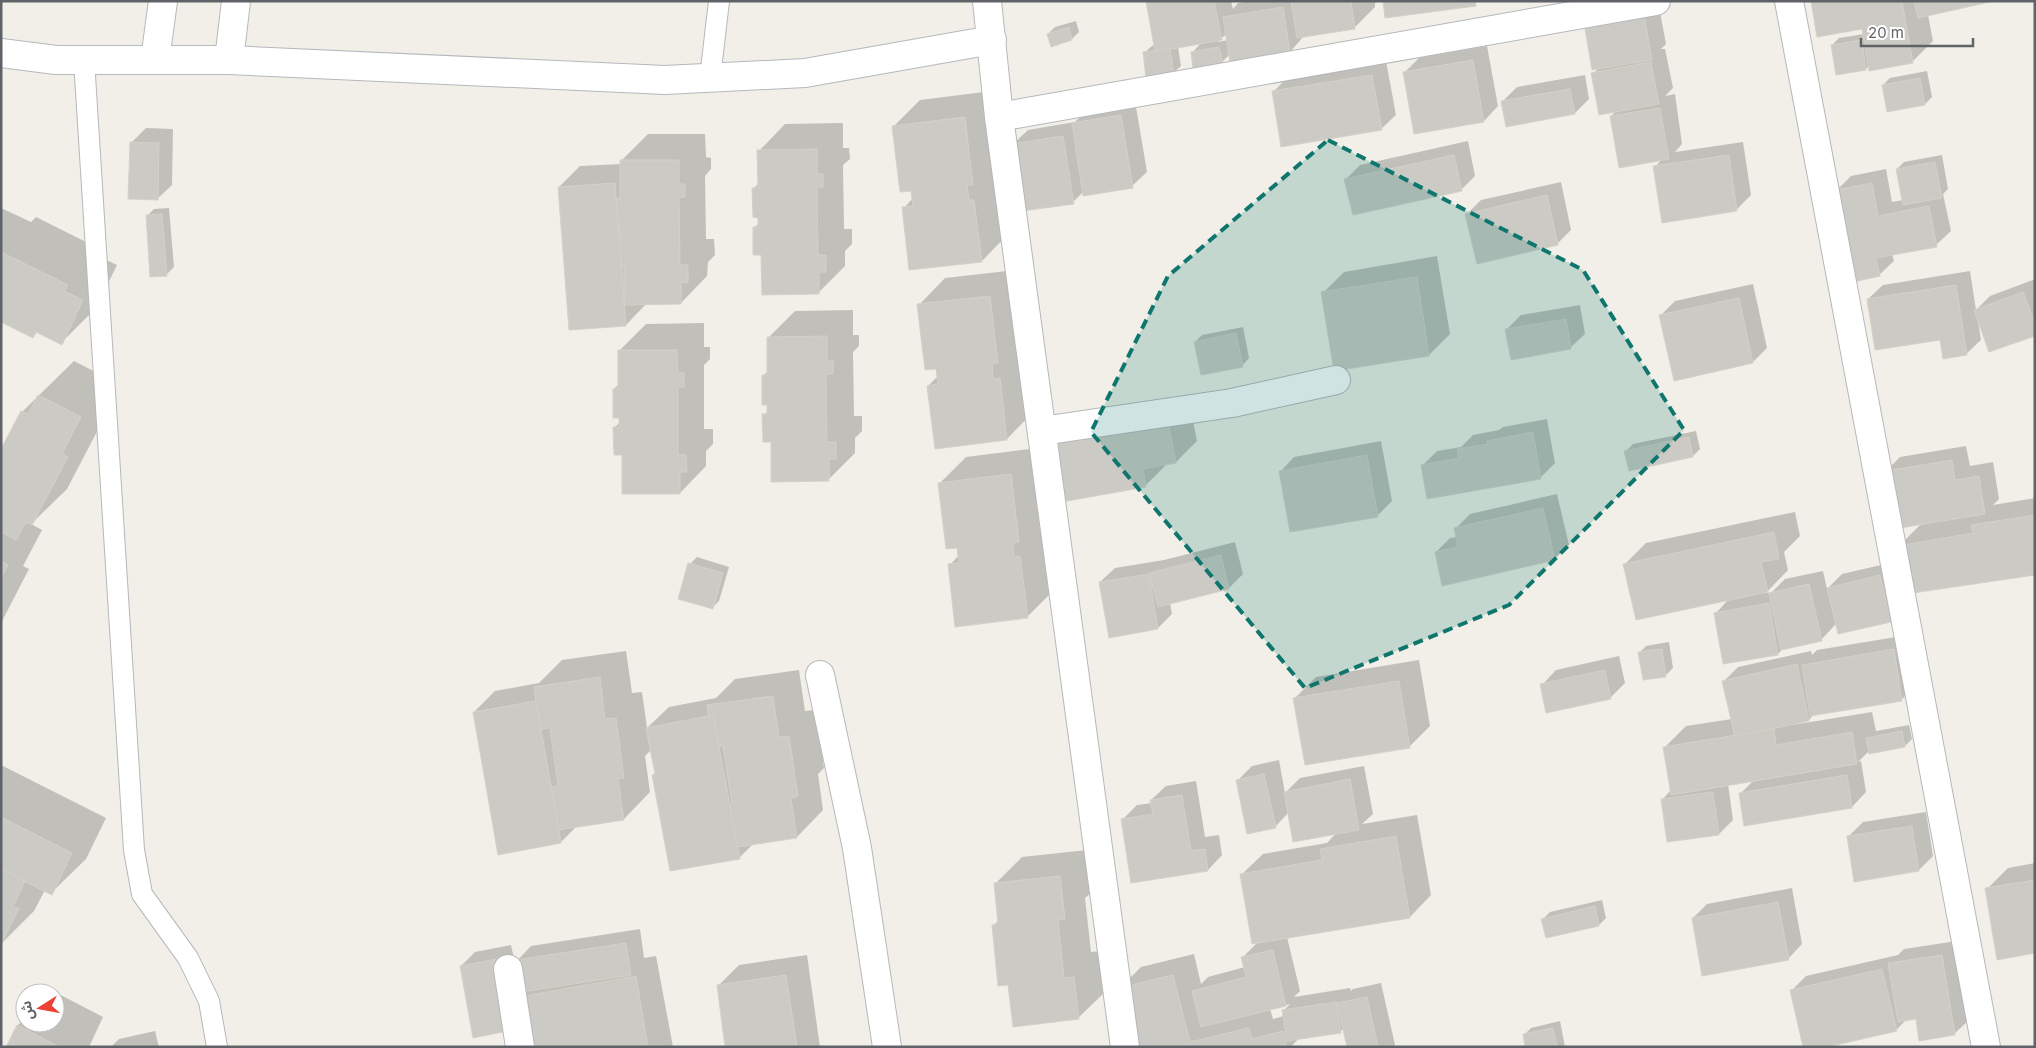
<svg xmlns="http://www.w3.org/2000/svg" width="2036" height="1048" viewBox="0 0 2036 1048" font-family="Inter,'Noto Sans Arabic',sans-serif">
	<rect width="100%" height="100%" fill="#f1efe8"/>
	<!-- shadow -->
	<g fill="#0003" fill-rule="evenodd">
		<path d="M1147,1h84l2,8 5,-6 12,-2h125v6l-21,21 -50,8 -14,16 -59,9 -1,-7 -8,8 -30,-9 10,-11 -24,5 3,19 -8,7 -29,-20 8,-7 3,-1zM1227,34l1,6 -10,2 6,-6z"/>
		<polygon points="1658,1 1666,44 1661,49 1665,49 1673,88 1665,96 1675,94 1682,144 1675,152 1743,142 1751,195 1736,210 1655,167 1662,159 1611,116 1617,110 1593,74"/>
		<polygon points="1812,1 1988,1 1928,15 1933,41 1912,62 1869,65 1866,69 1832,45 1839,38 1864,34 1863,28"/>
		<polygon points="1076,21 1079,32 1072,39 1048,34 1055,27"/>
		<polygon points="1487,46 1498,106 1484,121 1405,72 1419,58"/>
		<polygon points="1386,61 1396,115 1381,129 1273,92 1288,77"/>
		<polygon points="1927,71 1932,97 1925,104 1883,85 1890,78"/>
		<polygon points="1585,75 1589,99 1575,113 1502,102 1517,87"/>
		<polygon points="992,91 1008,234 982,261 904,208 913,198 912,189 894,126 920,100"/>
		<polygon points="1135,101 1147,172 1132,186 1084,191 1073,202 1013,144 1028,130 1075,122 1088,109"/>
		<polygon points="843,123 843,148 849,148 850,159 843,165 844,229 852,229 852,244 845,251 845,266 818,293 762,254 754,228 759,223 753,189 759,183 759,151 785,124"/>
		<polygon points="146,128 173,129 172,185 157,199 131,143"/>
		<polygon points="648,134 705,134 706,157 711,158 711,169 705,176 706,239 714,239 715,255 708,262 707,276 681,303 647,303 626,325 570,329 559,187 580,166 621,164 621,161"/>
		<polygon points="1468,141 1475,176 1461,190 1346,179 1360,165"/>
		<polygon points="1942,155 1948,189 1943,194 1951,231 1936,245 1892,254 1894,261 1879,275 1837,190 1851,176 1886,169 1892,202 1903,200 1897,169 1904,162"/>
		<polygon points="1561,182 1571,230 1557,244 1467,214 1481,200"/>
		<polygon points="1,208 31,222 36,217 102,250 98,256 117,265 96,308 61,343 38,331 33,336 1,321"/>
		<polygon points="169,208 174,267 167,274 147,216 154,209"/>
		<polygon points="1437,256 1450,334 1429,355 1323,293 1344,272"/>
		<polygon points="1016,270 1033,412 1007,439 928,386 938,376 919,305 945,278"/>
		<polygon points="1970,271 1976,310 1990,296 2035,279 2035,334 1978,321 1981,340 1966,354 1941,338 1868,299 1883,285"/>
		<polygon points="1753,284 1767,348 1753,362 1660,316 1675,301"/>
		<polygon points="1580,305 1585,334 1570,348 1507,329 1521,315"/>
		<polygon points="853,310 853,335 859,335 859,346 853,352 854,416 862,416 862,431 855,438 855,453 828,480 772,441 764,415 769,410 763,376 769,370 768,338 795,311"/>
		<polygon points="704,323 704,347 710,347 710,359 704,365 704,429 713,429 713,444 706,451 706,466 680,493 623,454 614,428 620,422 614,389 620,383 620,350 646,324"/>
		<polygon points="1243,327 1249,358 1242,366 1195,342 1202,335"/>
		<polygon points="74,361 115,382 96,419 102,422 67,489 31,524 42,530 23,566 29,569 1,623 1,452 22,412"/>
		<polygon points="1189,401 1197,441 1176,462 1167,464 1145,486 1062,501"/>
		<polygon points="1547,419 1555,463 1540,478 1422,466 1437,451 1461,447 1473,435 1499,430 1503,427"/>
		<polygon points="1696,431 1700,449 1693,456 1626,451 1633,444"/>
		<polygon points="1381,441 1392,501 1378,515 1280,472 1294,457"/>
		<polygon points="1966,446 1970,466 1993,462 1999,499 1993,505 2035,498 2035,573 1899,546 1922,523 1886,471 1900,457"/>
		<polygon points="1037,448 1045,514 1039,520 1040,531 1047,530 1054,590 1027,617 950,565 959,555 939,484 966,457"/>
		<polygon points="1557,494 1569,545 1554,559 1436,552 1450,538 1457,537 1455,529 1470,514"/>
		<polygon points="1795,512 1800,536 1784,552 1788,570 1766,593 1772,592 1785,579 1823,571 1827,589 1842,574 1894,562 1905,606 1890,620 1836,624 1821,640 1783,648 1778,654 1715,614 1729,599 1625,564 1646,543"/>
		<polygon points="1235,542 1243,574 1229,588 1170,603 1172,614 1158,628 1100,582 1115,568 1164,560"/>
		<polygon points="697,557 729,567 719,601 712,608 690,564"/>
		<polygon points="1908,635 1916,686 1901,700 1814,714 1809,720 1798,722 1798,724 1872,712 1876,731 1909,725 1912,739 1905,746 1870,750 1858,762 1861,761 1866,792 1852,807 1740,794 1754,780 1728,784 1733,820 1719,834 1662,800 1671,790 1665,747 1686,726 1732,719 1724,681 1738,667 1811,651 1812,655 1817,650"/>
		<polygon points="1669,642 1673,668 1666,675 1639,653 1646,646"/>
		<polygon points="626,651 632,693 642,692 647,728 669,707 716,698 735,679 799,670 805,711 815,710 824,768 818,774 823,810 797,837 753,844 739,858 653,775 656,773 651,750 645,756 650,792 624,819 577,826 561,842 474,712 495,691 539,683 562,660"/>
		<polygon points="1619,656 1625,683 1610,698 1542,685 1556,670"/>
		<polygon points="1419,660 1430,726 1409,747 1295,698 1316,677"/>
		<path d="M1279,760l6,33 15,-15 64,-12 9,48 -11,10 55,-9 14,80 -21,22 -123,20 13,54 -6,6 56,-9 1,3 2,-2 28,-6 14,62 -2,2h-45l-4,-19 -4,4 -41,6 -8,9h-157l-14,-59 21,-21 53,-13 7,30 7,-7 37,-10 -3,-9 16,-16 -17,-67 22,-21 64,-11 10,-11 -48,-20 -14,15 -38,-46 15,-15zM1290,1004l-7,7 1,5 -11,3 -3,-10z"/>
		<polygon points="1,765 106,818 86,859 51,893 45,890 34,911 1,944"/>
		<polygon points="1196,781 1205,837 1219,835 1222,855 1208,870 1122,820 1137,805 1152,803 1151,800 1166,786"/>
		<polygon points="1926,812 1933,856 1919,870 1848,837 1863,822"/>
		<polygon points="1087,850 1092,892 1085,898 1091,952 1101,951 1105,992 1078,1018 1009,983 993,926 999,920 995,884 1022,857"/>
		<polygon points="2035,863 2035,952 1987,889 2008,868"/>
		<polygon points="1792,888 1802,944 1788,959 1693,918 1707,904"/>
		<polygon points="1602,900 1606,918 1599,925 1543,919 1550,912"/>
		<path d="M640,929l4,29 12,-2 17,91h-141l-71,-81 14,-14 36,-7 4,18 16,-17zM528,990l-5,5 -1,-4z"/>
		<polygon points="1957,941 1969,1020 1954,1034 1917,1018 1907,1019 1896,1030 1791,991 1806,976 1898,955 1904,949"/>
		<polygon points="807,955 820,1047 727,1047 718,986 739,965"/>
		<polygon points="53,991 103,1017 89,1047 7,1047 18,1025 25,1018 25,1023 55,1023 55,993 50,993"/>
		<polygon points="1560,1021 1565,1047 1527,1047 1524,1035 1531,1028"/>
		<polygon points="155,1031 159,1047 111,1047 119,1039"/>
	</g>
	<!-- building -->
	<g fill="#cccac5" stroke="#d6d1c6">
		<polygon points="1146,1 1214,1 1222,40 1155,52"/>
		<polygon points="1291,1 1351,1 1355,29 1297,38"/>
		<polygon points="1383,1 1475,1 1476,6 1385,18"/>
		<polygon points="1811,1 1902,1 1913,63 1869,71 1862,29 1817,37"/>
		<polygon points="1914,1 1994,1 1918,18"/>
		<polygon points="1283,7 1290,53 1230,63 1223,17"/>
		<polygon points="1644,14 1652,60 1592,70 1584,23"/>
		<polygon points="1069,27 1072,40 1051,47 1047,34"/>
		<polygon points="1862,40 1866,70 1836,75 1831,45"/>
		<polygon points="1219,47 1223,63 1193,69 1191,52"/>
		<polygon points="1170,49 1174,74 1146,78 1143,52"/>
		<polygon points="1473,60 1484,122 1414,134 1403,72"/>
		<polygon points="1651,62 1659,104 1599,115 1591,73"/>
		<polygon points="1372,75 1382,130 1281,147 1272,91"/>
		<polygon points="1920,78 1925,105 1887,112 1882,85"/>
		<polygon points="1570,89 1575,114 1506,127 1501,101"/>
		<polygon points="1660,108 1669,159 1619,168 1610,116"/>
		<polygon points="1121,115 1133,188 1083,196 1072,123"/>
		<polygon points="965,117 973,185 967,185 969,200 974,200 982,262 909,270 902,207 913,206 911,191 900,192 892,126"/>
		<polygon points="1063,136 1074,204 1022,211 1012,144"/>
		<polygon points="130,142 159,143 158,200 128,199"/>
		<polygon points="817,149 817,174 823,174 823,187 817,187 818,255 826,255 826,272 819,272 819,294 762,295 761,255 753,255 753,227 758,227 758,218 753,217 752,188 758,188 757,150"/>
		<polygon points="1454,155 1462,191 1353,215 1344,179"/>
		<polygon points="1729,155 1737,211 1662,223 1653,166"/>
		<polygon points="620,160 679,160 679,184 685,184 685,197 679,198 680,265 688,265 688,283 681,282 681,304 624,305 624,266 615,266 615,238 620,238 620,228 614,228 614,199 620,199"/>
		<polygon points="1935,162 1942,198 1903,205 1896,169"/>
		<polygon points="615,183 626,326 569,330 558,187"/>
		<polygon points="1872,183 1878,216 1929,206 1937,247 1876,258 1880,276 1853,282 1836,190"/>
		<polygon points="1547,195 1558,245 1477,264 1465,214"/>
		<polygon points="162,214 167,276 150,277 146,215"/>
		<polygon points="1,252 68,285 64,291 83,300 62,345 36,332 33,338 1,322"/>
		<polygon points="1417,277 1429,356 1334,371 1321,292"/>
		<polygon points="1956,285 1967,355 1943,359 1940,340 1875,350 1867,299"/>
		<polygon points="2023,292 2035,323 2035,336 1989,352 1974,310"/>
		<polygon points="990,296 998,363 992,364 993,379 1000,378 1007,440 935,449 927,386 938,384 936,369 925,370 917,304"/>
		<polygon points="1739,298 1753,363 1674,381 1659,315"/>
		<polygon points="1566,319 1571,349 1511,360 1505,329"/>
		<polygon points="1236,333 1243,367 1201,375 1194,342"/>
		<polygon points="827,336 827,361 833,361 833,374 826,374 827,442 836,442 836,459 829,459 829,481 771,482 771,442 763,442 762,414 767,414 767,405 762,405 762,375 767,375 767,337"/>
		<polygon points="618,350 677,350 678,373 684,373 684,387 678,387 678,455 686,455 687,472 680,472 680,494 622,494 622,455 614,455 613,427 619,427 619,418 613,418 613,389 618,389"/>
		<polygon points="38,395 81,417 62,454 68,457 32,525 26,522 16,540 1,532 1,449 21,411 28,414"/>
		<polygon points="1168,422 1176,463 1143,469 1146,487 1061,502 1049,438"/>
		<polygon points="1533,432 1541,479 1427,499 1421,465 1459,458 1457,449 1488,444 1487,441"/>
		<polygon points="1689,437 1693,457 1629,471 1624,451"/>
		<polygon points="1367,455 1378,517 1290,532 1279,471"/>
		<polygon points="1952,460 1955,480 1979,476 1985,514 1894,529 1885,471"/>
		<polygon points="1011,474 1019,542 1013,543 1014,557 1020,556 1028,618 955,627 948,564 959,563 957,548 946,549 938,483"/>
		<polygon points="1543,508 1555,560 1442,586 1435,552 1458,547 1454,528"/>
		<polygon points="2035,515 2035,575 1906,594 1898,546 1973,533 1971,525"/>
		<polygon points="1774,532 1779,559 1761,562 1768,592 1636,620 1623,564"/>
		<polygon points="1221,555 1229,589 1158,607 1149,573"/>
		<polygon points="1,561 8,565 1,578"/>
		<polygon points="688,563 723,573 713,609 678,599"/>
		<polygon points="1149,574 1158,629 1109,638 1099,582"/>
		<polygon points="1880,575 1891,622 1838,634 1827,588"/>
		<polygon points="1809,584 1822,641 1781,650 1769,593"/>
		<polygon points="1769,603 1778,655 1723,664 1714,613"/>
		<polygon points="1662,649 1666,677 1643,680 1638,652"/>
		<polygon points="1894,649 1902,701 1810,716 1802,665"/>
		<polygon points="1797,664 1809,721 1735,737 1722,681"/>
		<polygon points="1605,670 1611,699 1546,713 1540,684"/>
		<polygon points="600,677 605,719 616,718 624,778 618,779 624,820 558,830 551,787 558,786 550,728 540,729 534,687"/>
		<polygon points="1399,681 1410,748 1305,765 1293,698"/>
		<polygon points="773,696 779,737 789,736 798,796 791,798 797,838 731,848 725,805 732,804 723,746 713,747 707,705"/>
		<polygon points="536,701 561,843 498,855 473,712"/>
		<polygon points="713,715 740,859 670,871 652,775 655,774 646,728"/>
		<polygon points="1774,729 1776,745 1852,732 1857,764 1671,795 1663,747"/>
		<polygon points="1902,731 1905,747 1869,754 1866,738"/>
		<polygon points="1264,774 1276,828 1247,834 1236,780"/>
		<polygon points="1847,775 1852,808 1744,826 1739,793"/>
		<polygon points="1350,779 1359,830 1293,842 1284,792"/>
		<polygon points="1713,792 1719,835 1667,842 1661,799"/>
		<polygon points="1182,795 1191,851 1205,849 1208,871 1131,883 1121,819 1153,814 1150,800"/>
		<polygon points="1,817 72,853 52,895 1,870"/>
		<polygon points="1912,826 1919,871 1854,882 1847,836"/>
		<polygon points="1396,836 1410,918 1252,944 1240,874 1322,860 1320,849"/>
		<polygon points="1,869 25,881 13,906 19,909 1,944"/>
		<polygon points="1060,876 1065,919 1058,920 1064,978 1074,977 1079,1019 1013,1027 1008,985 998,986 992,925 998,924 994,883"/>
		<polygon points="2035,880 2035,953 1997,960 1985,888"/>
		<polygon points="1778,902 1789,960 1702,976 1692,918"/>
		<polygon points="1595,906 1599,926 1546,938 1541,919"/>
		<polygon points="626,943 631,975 521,992 516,960"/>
		<polygon points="1273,950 1286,1006 1201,1027 1192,991 1246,977 1241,957"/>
		<polygon points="1942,955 1955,1035 1919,1041 1916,1019 1898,1022 1888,963"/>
		<polygon points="497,959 513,1030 473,1038 460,966"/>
		<polygon points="1882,969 1897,1031 1827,1047 1803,1047 1790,990"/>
		<polygon points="786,975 797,1047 725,1047 717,985"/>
		<polygon points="1173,975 1190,1042 1249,1028 1252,1039 1283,1031 1287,1047 1133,1047 1119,988"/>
		<polygon points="636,976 648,1047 531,1047 519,997"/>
		<polygon points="1367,997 1378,1047 1347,1047 1337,1003"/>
		<polygon points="1336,1002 1341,1033 1287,1041 1282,1010"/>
		<polygon points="17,1025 60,1047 6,1047"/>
		<polygon points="1553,1028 1557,1047 1525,1047 1523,1034"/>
	</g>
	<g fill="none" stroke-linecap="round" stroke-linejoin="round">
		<defs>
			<g id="service">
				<polyline points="84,60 134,850 142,894 188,958 209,1001 217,1047"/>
				<polyline points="710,78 719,1"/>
			</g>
			<g id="minor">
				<polyline points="987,1 999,117 1125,1047"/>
				<polyline points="1789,1 1986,1047"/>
				<polyline points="1,53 56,60 229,60 665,80 805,73 992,40"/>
				<polyline points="155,60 163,1"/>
				<polyline points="229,60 236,1"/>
				<polyline points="999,117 1656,1"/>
				<polyline points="1042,431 1232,403 1336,380"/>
				<polyline points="820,675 857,848 887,1047"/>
				<polyline points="508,969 520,1047"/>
			</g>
		</defs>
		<!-- service casing -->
		<use href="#service" stroke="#b5b8bc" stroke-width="22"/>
		<!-- minor casing -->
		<use href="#minor" stroke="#b5b8bc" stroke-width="30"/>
		<!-- service -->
		<use href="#service" stroke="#fff" stroke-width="20"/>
		<!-- minor -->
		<use href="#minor" stroke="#fff" stroke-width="28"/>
	</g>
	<!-- marked area -->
	<path fill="#0f766e" fill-opacity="0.2" stroke="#0f766e" stroke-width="4" stroke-dasharray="10 6" stroke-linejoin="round" d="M1328,140l255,130 101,160 -175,175 -204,83 -214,-256 77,-156z"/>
	<!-- border -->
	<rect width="2036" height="1048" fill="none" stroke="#5f6368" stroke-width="5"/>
	<!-- north arrow -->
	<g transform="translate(40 1008) rotate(259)"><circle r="24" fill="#ffffff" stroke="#bfc1c3"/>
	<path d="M0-4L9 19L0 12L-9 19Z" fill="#ea4335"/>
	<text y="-8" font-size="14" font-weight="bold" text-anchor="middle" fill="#5f6368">ش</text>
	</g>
	<!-- scale -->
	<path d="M1861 38v8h112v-8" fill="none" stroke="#5f6368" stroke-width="2.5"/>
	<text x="1868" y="38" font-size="15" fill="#5f6368" stroke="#ffffff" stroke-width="4" paint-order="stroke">20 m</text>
</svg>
